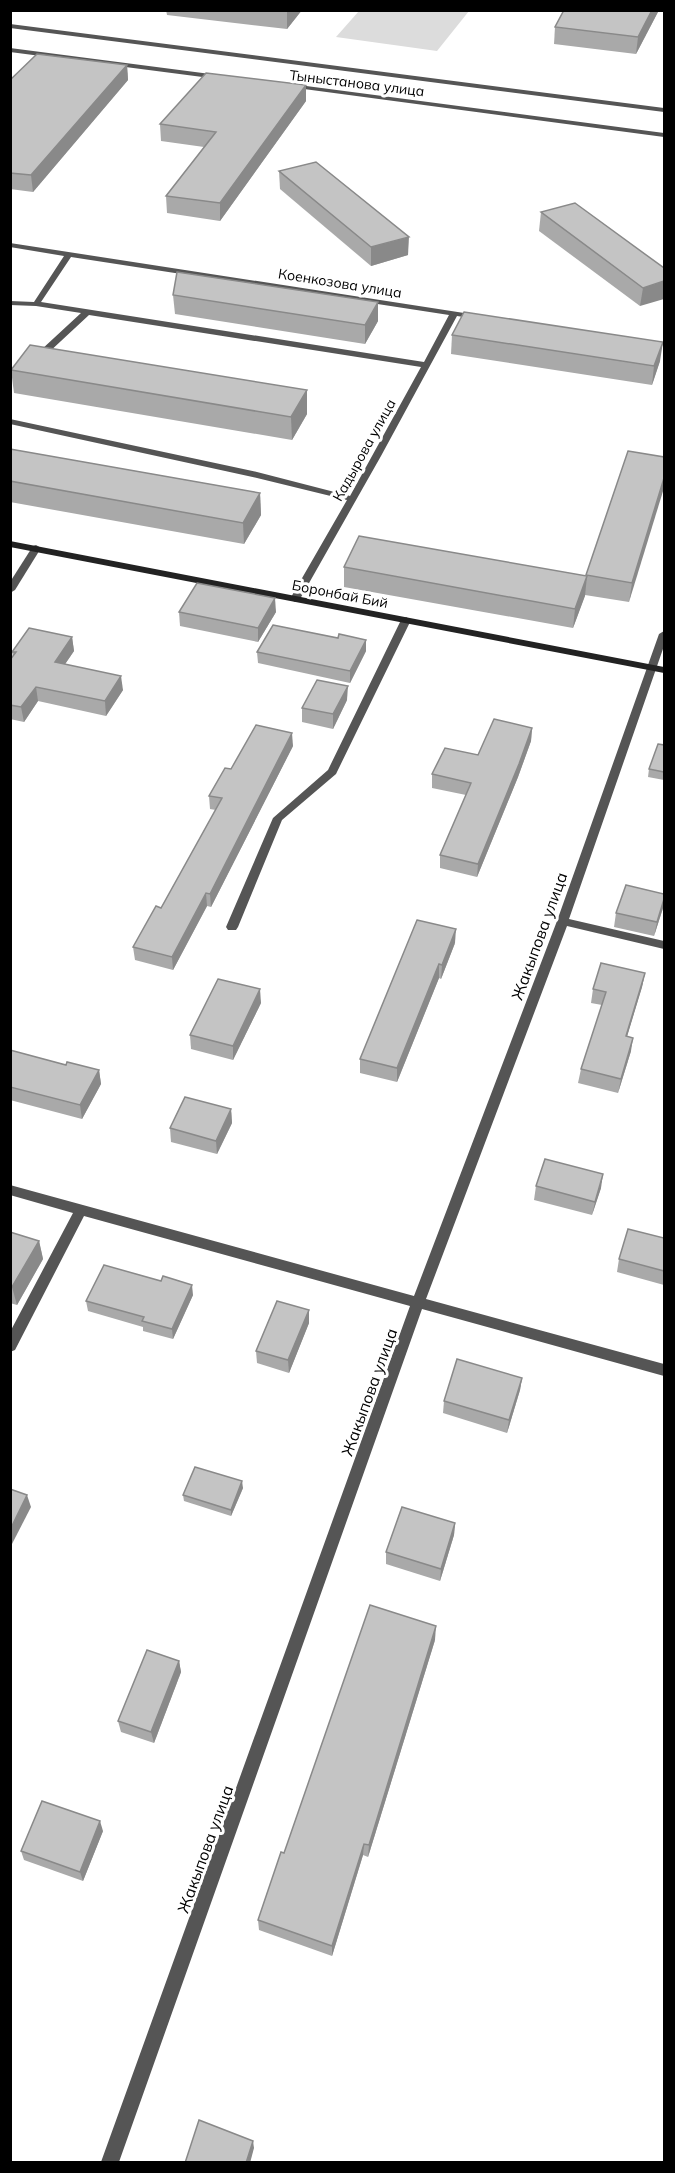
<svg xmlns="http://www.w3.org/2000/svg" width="675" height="2173" viewBox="0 0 675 2173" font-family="Mulish,sans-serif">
	<rect width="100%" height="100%" fill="#fff"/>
	<!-- green -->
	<polygon fill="#dcdcdc" points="359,11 359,10 469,11 437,51 336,37"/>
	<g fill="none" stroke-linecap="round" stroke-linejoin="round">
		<!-- street -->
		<g fill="#555" fill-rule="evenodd">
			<polygon points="10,24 664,108 664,112 10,28"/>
			<polygon points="10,48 218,75 221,77 218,79 10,52"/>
			<polygon points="291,84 664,133 664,137 289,87 288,86"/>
			<path d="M10,243l467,72 4,2 -4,2 -20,-3 -76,140 -81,143 -5,3 -5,-3 57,-99 -90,-22 -247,-54v-5l247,53 93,24 71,-129 -332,-52 -42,39 -37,24v-6l31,-22 40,-37 -45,-7 -26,-1v-4l24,1 30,-46 -54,-9zM71,257l378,58 -25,47 -383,-60z"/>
			<polygon points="36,545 41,548 15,590 10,593 10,582 33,546"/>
			<polygon points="406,617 411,620 336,774 282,820 238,927 236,930 228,930 226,927 273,818 328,770 401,620"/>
			<polygon points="664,631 664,646 569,919 664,941 664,949 567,926 426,1299 664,1364 664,1376 422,1309 119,2162 101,2162 410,1306 84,1216 15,1350 10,1352 10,1332 73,1213 10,1195 10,1185 414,1296 557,921 659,634"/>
		</g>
		<!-- secondary -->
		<polygon fill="#222" fill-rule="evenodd" points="10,541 664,667 664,673 10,547"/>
	</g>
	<!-- wall -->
	<g fill="#a9a9a9">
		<polygon points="166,10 302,10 287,29 167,15"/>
		<polygon points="564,10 659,10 636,54 554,44 555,27"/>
		<polygon points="127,65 128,80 33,192 10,189 10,80"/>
		<polygon points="306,101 220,221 167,213 166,196 204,147 161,141 160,124"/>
		<polygon points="279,171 408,255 371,266 280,189"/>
		<polygon points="541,212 664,268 640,306 539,231"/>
		<polygon points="173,295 378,321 365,344 175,314"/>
		<polygon points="452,335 660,361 652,385 451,354"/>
		<polygon points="11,370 307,414 292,440 14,393"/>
		<polygon points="10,449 260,493 261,515 244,544 10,502"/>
		<polygon points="628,451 664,457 629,602 585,595 573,628 344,587 344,567 586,576"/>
		<polygon points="179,612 276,612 258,642 180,626"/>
		<polygon points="72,637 74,651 65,664 123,690 106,716 38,701 24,722 10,719 10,660 13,657 12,652"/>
		<polygon points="338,638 366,640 366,651 350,683 258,663 257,652"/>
		<polygon points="347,700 333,729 302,722 302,708"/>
		<polygon points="532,728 531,741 518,777 477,877 440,868 440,855 466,795 432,788 432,774 478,755"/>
		<polygon points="664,745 664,780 648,777 649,769"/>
		<polygon points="293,746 211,907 207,906 173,970 135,960 133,947 161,908 216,810 210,809 209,796 231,769"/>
		<polygon points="664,894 663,908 654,936 614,927 616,913"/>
		<polygon points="455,943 441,979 439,978 397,1082 360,1073 360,1059"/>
		<polygon points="645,973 642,987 627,1036 631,1051 618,1093 578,1083 581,1069 602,1005 591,1003 593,989"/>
		<polygon points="261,1003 233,1060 191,1049 190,1035"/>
		<polygon points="10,1050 66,1065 99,1070 101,1084 82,1119 10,1100"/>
		<polygon points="231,1109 232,1123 217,1154 171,1142 170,1128"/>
		<polygon points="536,1186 601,1188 592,1215 534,1200"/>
		<polygon points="10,1232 39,1241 43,1259 17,1305 10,1303"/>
		<polygon points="664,1238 664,1285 617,1272 619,1259"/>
		<polygon points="193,1295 173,1339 143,1331 143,1327 88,1311 86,1301"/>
		<polygon points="309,1310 309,1323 289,1373 257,1363 256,1351"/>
		<polygon points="522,1378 520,1390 507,1433 443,1413 444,1401"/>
		<polygon points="243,1488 231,1516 184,1501 183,1495"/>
		<polygon points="455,1523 454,1535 440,1581 386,1564 386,1552"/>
		<polygon points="435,1640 368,1857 363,1855 332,1956 259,1930 258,1920 284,1853"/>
		<polygon points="179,1661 181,1672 154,1743 121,1732 118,1721"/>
		<polygon points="103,1831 83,1881 24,1860 21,1851"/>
	</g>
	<!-- shaded-wall -->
	<g fill="#898989">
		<polygon points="287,10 302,10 287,29"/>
		<polygon points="652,10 659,10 636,54 638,37"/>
		<polygon points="127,65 128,80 33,192 31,175"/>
		<polygon points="306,85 306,101 220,221 220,203"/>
		<polygon points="409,237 408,255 371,266 371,247"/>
		<polygon points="664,281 664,299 640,306 643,288"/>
		<polygon points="378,302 378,321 365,344 365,325"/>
		<polygon points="663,342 660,361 652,385 654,366"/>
		<polygon points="307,390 307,414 292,440 291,417"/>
		<polygon points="664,478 664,488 629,602 632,583"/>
		<polygon points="260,493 261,515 244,544 243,523"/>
		<polygon points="587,576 585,596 573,628 575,609"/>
		<polygon points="275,598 276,612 258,642 258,628"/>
		<polygon points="72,637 74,651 57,676 55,662"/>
		<polygon points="366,640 366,651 350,683 350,671"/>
		<polygon points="121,676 123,690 106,716 105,701"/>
		<polygon points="348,686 347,700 333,729 333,714"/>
		<polygon points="36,687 38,701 24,722 21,707"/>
		<polygon points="532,728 531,741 518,777 477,877 478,864"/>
		<polygon points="292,733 293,746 211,907 210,894"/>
		<polygon points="206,893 207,906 173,970 172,957"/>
		<polygon points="664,899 663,908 654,936 657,922"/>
		<polygon points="456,929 455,943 441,979 442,965"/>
		<polygon points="439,964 439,978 397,1082 397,1068"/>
		<polygon points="645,973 642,987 623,1050 626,1036"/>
		<polygon points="260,989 261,1003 233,1060 233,1046"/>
		<polygon points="633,1038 631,1051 618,1093 621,1079"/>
		<polygon points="99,1070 101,1084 82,1119 80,1105"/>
		<polygon points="231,1109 232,1123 217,1154 216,1141"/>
		<polygon points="603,1174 601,1188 592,1215 595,1202"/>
		<polygon points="39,1241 43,1259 17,1305 12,1287"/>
		<polygon points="192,1285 193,1295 173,1339 172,1329"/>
		<polygon points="309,1310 309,1323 289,1373 288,1360"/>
		<polygon points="522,1378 520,1390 507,1433 509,1420"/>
		<polygon points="242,1481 243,1488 231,1516 231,1510"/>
		<polygon points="27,1495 31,1507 12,1544 10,1538 10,1530"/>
		<polygon points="455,1523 454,1535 440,1581 441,1569"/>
		<polygon points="436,1626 435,1640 368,1857 369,1845"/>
		<polygon points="179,1661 181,1672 154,1743 151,1732"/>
		<polygon points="100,1821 103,1831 83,1881 80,1872"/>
		<polygon points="364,1844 363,1855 332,1956 332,1946"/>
		<polygon points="253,2141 254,2148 250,2163 246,2163"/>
	</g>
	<!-- building -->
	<g fill="#c4c4c4" stroke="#898989" stroke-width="1.5">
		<polygon points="564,10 652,10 638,37 555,27"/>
		<polygon points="37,54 127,65 31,175 10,173 10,80"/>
		<polygon points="206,73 306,85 220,203 166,196 216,132 160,124"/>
		<polygon points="316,162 409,237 371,247 279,171"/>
		<polygon points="575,203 664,268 664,281 643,288 541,212"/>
		<polygon points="177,272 378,302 365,325 173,295"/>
		<polygon points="464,312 663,342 654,366 452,335"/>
		<polygon points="30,345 307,390 291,417 11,370"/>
		<polygon points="10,449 260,493 243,523 10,481"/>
		<polygon points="628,451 664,457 664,478 632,583 586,575"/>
		<polygon points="359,536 587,576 575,609 344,567"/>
		<polygon points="197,583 275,598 258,628 179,612"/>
		<polygon points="273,625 338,638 339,634 366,640 350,671 257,652"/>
		<polygon points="29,628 72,637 55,662 121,676 105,701 36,687 21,707 10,705 10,660 16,652 12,652"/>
		<polygon points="317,680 348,686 333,714 302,708"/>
		<polygon points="494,719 532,728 519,764 478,864 440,855 471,783 432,774 445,748 478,755"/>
		<polygon points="256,725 292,733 210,894 206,893 172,957 133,947 156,906 161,908 222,798 209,796 225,768 231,769"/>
		<polygon points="658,744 664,745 664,772 649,769"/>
		<polygon points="626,885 664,894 664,899 657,922 616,913"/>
		<polygon points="417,920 456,929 442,965 439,964 397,1068 360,1059"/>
		<polygon points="601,963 645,973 626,1036 633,1038 621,1079 581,1069 606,992 593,989"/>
		<polygon points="218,979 260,989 233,1046 190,1035"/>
		<polygon points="10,1050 66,1065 67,1062 99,1070 80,1105 10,1087"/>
		<polygon points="185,1097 231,1109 216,1141 170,1128"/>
		<polygon points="545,1159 603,1174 595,1202 536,1186"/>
		<polygon points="628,1229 664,1238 664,1271 619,1259"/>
		<polygon points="10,1232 39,1241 12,1287 10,1287"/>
		<polygon points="104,1265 161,1281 163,1276 192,1285 172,1329 142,1321 144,1317 86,1301"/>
		<polygon points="277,1301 309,1310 288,1360 256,1351"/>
		<polygon points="457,1359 522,1378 509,1420 444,1401"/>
		<polygon points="195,1467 242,1481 231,1510 183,1495"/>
		<polygon points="10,1489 27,1495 10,1530"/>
		<polygon points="402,1507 455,1523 441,1569 386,1552"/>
		<polygon points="370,1605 436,1626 369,1845 364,1844 332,1946 258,1920 281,1852 284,1853"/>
		<polygon points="147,1650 179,1661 151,1732 118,1721"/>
		<polygon points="42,1801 100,1821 80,1872 21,1851"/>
		<polygon points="199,2120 253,2141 246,2163 185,2163"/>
	</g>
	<g text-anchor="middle" stroke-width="6" stroke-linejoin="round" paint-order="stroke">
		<!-- far-street labels -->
		<g font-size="14" fill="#000" stroke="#fff">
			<text transform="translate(357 83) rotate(7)" y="5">Тыныстанова улица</text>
			<text transform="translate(340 283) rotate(9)" y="5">Коенкозова улица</text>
			<text transform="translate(364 450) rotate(-61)" y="5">Кадырова улица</text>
			<text transform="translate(340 594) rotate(11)" y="5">Боронбай Бий</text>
		</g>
		<!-- street labels -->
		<g font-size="16" fill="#000" stroke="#fff">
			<text transform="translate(539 936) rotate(-70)" y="6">Жакыпова улица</text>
			<text transform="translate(369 1392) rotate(-70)" y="6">Жакыпова улица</text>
			<text transform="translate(205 1849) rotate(-70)" y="6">Жакыпова улица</text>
		</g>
	</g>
	<!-- border -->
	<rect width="675" height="2173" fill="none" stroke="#000000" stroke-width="24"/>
</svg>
